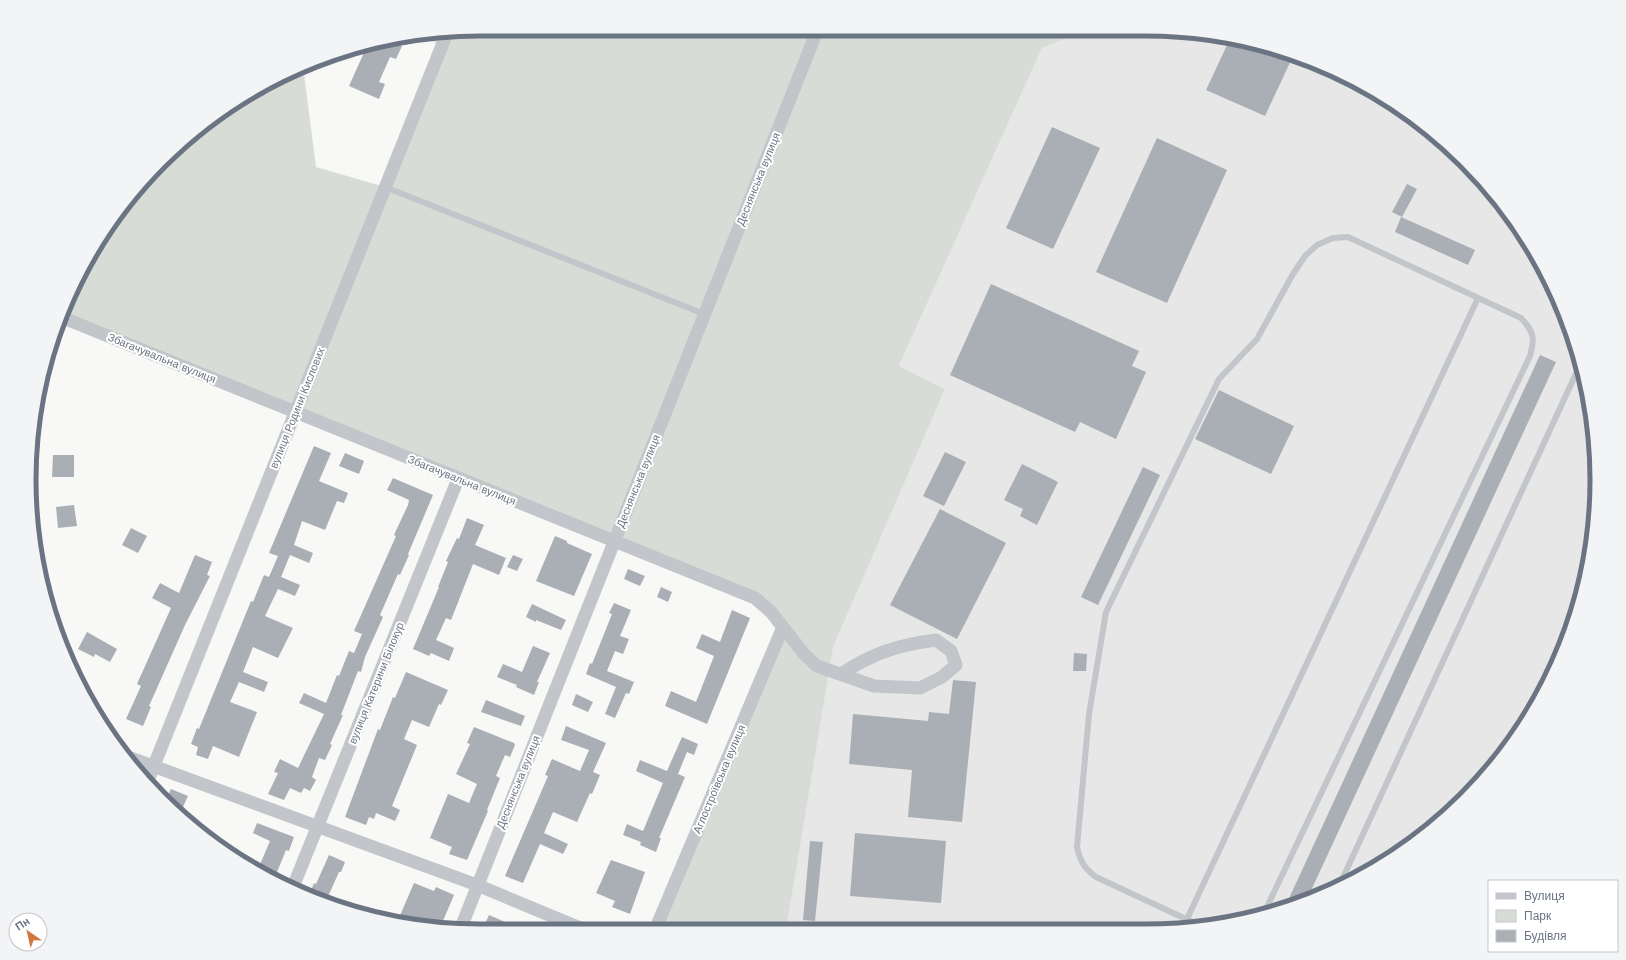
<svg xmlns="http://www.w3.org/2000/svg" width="1626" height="960" viewBox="0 0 1626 960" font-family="'Work Sans',sans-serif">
	<rect width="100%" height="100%" fill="#f8f8f6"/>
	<!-- built -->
	<g fill="#e6e7e6">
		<polygon points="1088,30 1176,30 1291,53 1397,105 1465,161 1521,230 1563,308 1588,392 1597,480 1588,568 1563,653 1521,731 1444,819 1371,871 1263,916 1176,930 786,930 829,655 945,389 899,366 1042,48"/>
		<polygon points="421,33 447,33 441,46 416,34"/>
	</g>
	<!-- green -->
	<polygon fill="#d7ddd6" points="1088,30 1042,48 899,366 945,389 833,647 786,930 655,930 783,628 755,598 61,317 76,280 122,206 206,122 280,76 303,66 316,167 385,187 447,33"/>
	<!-- building -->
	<g fill="#aaafb5">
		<polygon points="389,40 402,46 396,59 390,57 379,82 385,84 379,99 349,86 367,46"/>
		<polygon points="1229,41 1294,54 1265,116 1206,90"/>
		<polygon points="1052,127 1100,148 1053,249 1006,228"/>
		<polygon points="1157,138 1227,170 1167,303 1096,272"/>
		<polygon points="1407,184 1417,189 1402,217 1392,212"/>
		<polygon points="1401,217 1475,250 1468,265 1395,232"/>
		<polygon points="991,284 1139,351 1132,366 1146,372 1116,439 1080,422 1075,432 950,375"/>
		<polygon points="1540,355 1556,362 1308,897 1285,907"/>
		<polygon points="1219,390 1294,426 1271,474 1195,439"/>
		<polygon points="314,446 331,453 319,481 348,493 344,503 337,501 325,530 302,521 294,545 313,553 309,563 290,555 281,577 300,585 295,596 278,589 265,616 293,628 278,658 253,647 243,672 268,682 264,692 239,682 230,702 257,712 239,757 213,746 208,759 196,755 198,747 191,744 197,728 199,729 251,601 253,602 264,575 269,577 278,556 269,553"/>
		<polygon points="945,452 966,462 944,506 923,496"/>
		<polygon points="345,453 364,461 359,474 339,466"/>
		<polygon points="53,455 74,455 74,477 52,477"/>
		<polygon points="1022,464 1058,482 1037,525 1020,516 1023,509 1004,500"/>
		<polygon points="1143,467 1160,475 1098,605 1081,597"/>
		<polygon points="393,478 433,495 408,554 409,555 400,575 398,574 380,615 383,617 365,657 361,672 358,671 341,715 343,715 330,744 332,745 325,760 319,758 312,777 316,780 310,791 304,788 301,793 290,788 284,800 268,794 278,773 274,772 280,759 298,768 324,714 299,703 304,693 326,703 337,675 339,676 349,651 354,653 362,634 354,631 396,536 394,535 408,505 409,500 387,490"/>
		<polygon points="74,505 77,526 58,528 56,507"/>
		<polygon points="940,509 1006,543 957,639 890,605"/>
		<polygon points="467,518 484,525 475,545 506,558 499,575 473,564 451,620 446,618 436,640 454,648 449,661 431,653 429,656 413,649 439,587 438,587 448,562 446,561 457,538 459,539"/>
		<polygon points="131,528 147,536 138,553 122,545"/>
		<polygon points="555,536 567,541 567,543 592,554 574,596 536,581"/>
		<polygon points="195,555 212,562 207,575 210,576 185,625 149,706 151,707 143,726 126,719 141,686 137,684 171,608 152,598 160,583 179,593"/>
		<polygon points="513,555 523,559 517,571 507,567"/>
		<polygon points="628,569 645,576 640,586 624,579"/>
		<polygon points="661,587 672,592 668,602 657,597"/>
		<polygon points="614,603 631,610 620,636 629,639 623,654 615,651 607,671 634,682 629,694 626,693 615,718 605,714 616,687 586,674 590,663 592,664 612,614 609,613"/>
		<polygon points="532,604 566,620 561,630 536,620 536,622 526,617"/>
		<polygon points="732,610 750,618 707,724 665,706 671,691 696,702 714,656 696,648 702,634 720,642"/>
		<polygon points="87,632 117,649 110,662 95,654 94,657 78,649"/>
		<polygon points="533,646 550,653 537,682 539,682 534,695 516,687 517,685 497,677 503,664 522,672"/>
		<polygon points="1074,653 1087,654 1086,671 1073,671"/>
		<polygon points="406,672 448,690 441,705 439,704 429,727 412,720 404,739 417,745 392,806 400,810 395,821 376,813 374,819 369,817 366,825 345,817 378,729 380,730 393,697 395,698"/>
		<polygon points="953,680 976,682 962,822 908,817 912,770 849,764 853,714 928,721 929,712 949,714"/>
		<polygon points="576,694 593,702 588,712 572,705"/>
		<polygon points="486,700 525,716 521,726 481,712"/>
		<polygon points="566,726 606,743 593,772 600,775 592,794 590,793 577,822 553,812 544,833 568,844 563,854 540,844 523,883 505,876 548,776 545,775 552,759 580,771 589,750 561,740"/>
		<polygon points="474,727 514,743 515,745 510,757 505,755 496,776 500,778 487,810 488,811 467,860 449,854 452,847 430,838 448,794 469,803 477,784 456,774 470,744 467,743"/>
		<polygon points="682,737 698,744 694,755 687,752 678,774 685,777 659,838 661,838 656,852 640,845 641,842 623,835 627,824 643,831 663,783 636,771 640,760 667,771"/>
		<polygon points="171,789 188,796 183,807 166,799"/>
		<polygon points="257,823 294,837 289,851 286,850 275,877 258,869 270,841 253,833"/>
		<polygon points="855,833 946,841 941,903 850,896"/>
		<polygon points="810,841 823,842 815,921 803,920"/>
		<polygon points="329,855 345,862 341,872 339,872 326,901 310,893 314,883 316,884"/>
		<polygon points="611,860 645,872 630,914 612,907 615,901 596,893"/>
		<polygon points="414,883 434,891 436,887 454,895 440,928 398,920"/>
		<polygon points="489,915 524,930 494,930 484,926"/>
	</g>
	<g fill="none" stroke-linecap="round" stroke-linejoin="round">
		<!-- lane -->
		<g stroke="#c2c5c9" stroke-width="6">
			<polyline points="385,187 704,314"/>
			<polyline points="1340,884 1580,365"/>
			<polyline points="1187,919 1478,298"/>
			<path d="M1201,926l-105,-49c-12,-9 -16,-16 -19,-30l12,-133 17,-102 113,-233 38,-40 36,-65 12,-18 12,-11 16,-7 15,-1 173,81c13,14 14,20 9,38l-267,559"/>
		</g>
		<!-- street -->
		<g stroke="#c2c5c9" stroke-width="13">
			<path d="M61,317l694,281 16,14 33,42 13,12 57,20 46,2 22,-11 14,-12 -5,-14 -15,-11c-38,5 -63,13 -95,34"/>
			<polyline points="123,755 477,885 585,930"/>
			<polyline points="147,783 447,33"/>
			<polyline points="293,887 458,479"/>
			<polyline points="460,930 817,31"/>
			<polyline points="655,930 783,627"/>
		</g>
	</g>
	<g text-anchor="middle" stroke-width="4" stroke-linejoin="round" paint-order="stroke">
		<!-- street labels -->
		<g font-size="11" fill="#6b7483" stroke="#fff">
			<text transform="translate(758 179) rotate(-68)" y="4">Деснянська вулиця</text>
			<text transform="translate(162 358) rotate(22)" y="4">Збагачувальна вулиця</text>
			<text transform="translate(297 408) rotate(-68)" y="4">вулиця Родини Кислових</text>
			<text transform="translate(462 480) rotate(22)" y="4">Збагачувальна вулиця</text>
			<text transform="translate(638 481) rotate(-68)" y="4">Деснянська вулиця</text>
			<text transform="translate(376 683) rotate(-68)" y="4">вулиця Катерини Білокур</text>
			<text transform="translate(719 779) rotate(-67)" y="4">Аглостроївська вулиця</text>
			<text transform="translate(518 782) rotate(-68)" y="4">Деснянська вулиця</text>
		</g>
	</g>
	<!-- crop -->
	<path d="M0 0H1626V960H0ZM480 36H1146A444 444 0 0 1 1590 480V480A444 444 0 0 1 1146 924H480A444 444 0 0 1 36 480V480A444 444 0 0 1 480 36Z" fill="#f3f4f5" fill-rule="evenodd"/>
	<path fill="none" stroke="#6b7483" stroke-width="5" d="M480 36H1146A444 444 0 0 1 1590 480V480A444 444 0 0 1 1146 924H480A444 444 0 0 1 36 480V480A444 444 0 0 1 480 36Z"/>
	<!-- legend -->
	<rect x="1488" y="880" width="130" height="72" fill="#ffffff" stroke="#c4c7cd"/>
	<rect x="1496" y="893" width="20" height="6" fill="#c2c5c9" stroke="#c4c7cd"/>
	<text x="1524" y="900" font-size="12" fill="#6b7483">Вулиця</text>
	<rect x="1496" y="910" width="20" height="12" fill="#d7ddd6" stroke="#c4c7cd"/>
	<text x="1524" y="920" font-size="12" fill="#6b7483">Парк</text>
	<rect x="1496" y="930" width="20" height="12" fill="#aaafb5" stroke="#c4c7cd"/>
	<text x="1524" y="940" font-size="12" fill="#6b7483">Будівля</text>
	<!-- north arrow -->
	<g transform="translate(28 932) rotate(326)"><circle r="19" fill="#ffffff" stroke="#c4c7cd"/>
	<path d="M0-3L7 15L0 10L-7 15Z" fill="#cf7940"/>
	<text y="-6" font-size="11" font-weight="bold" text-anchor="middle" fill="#6b7483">Пн</text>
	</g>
</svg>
